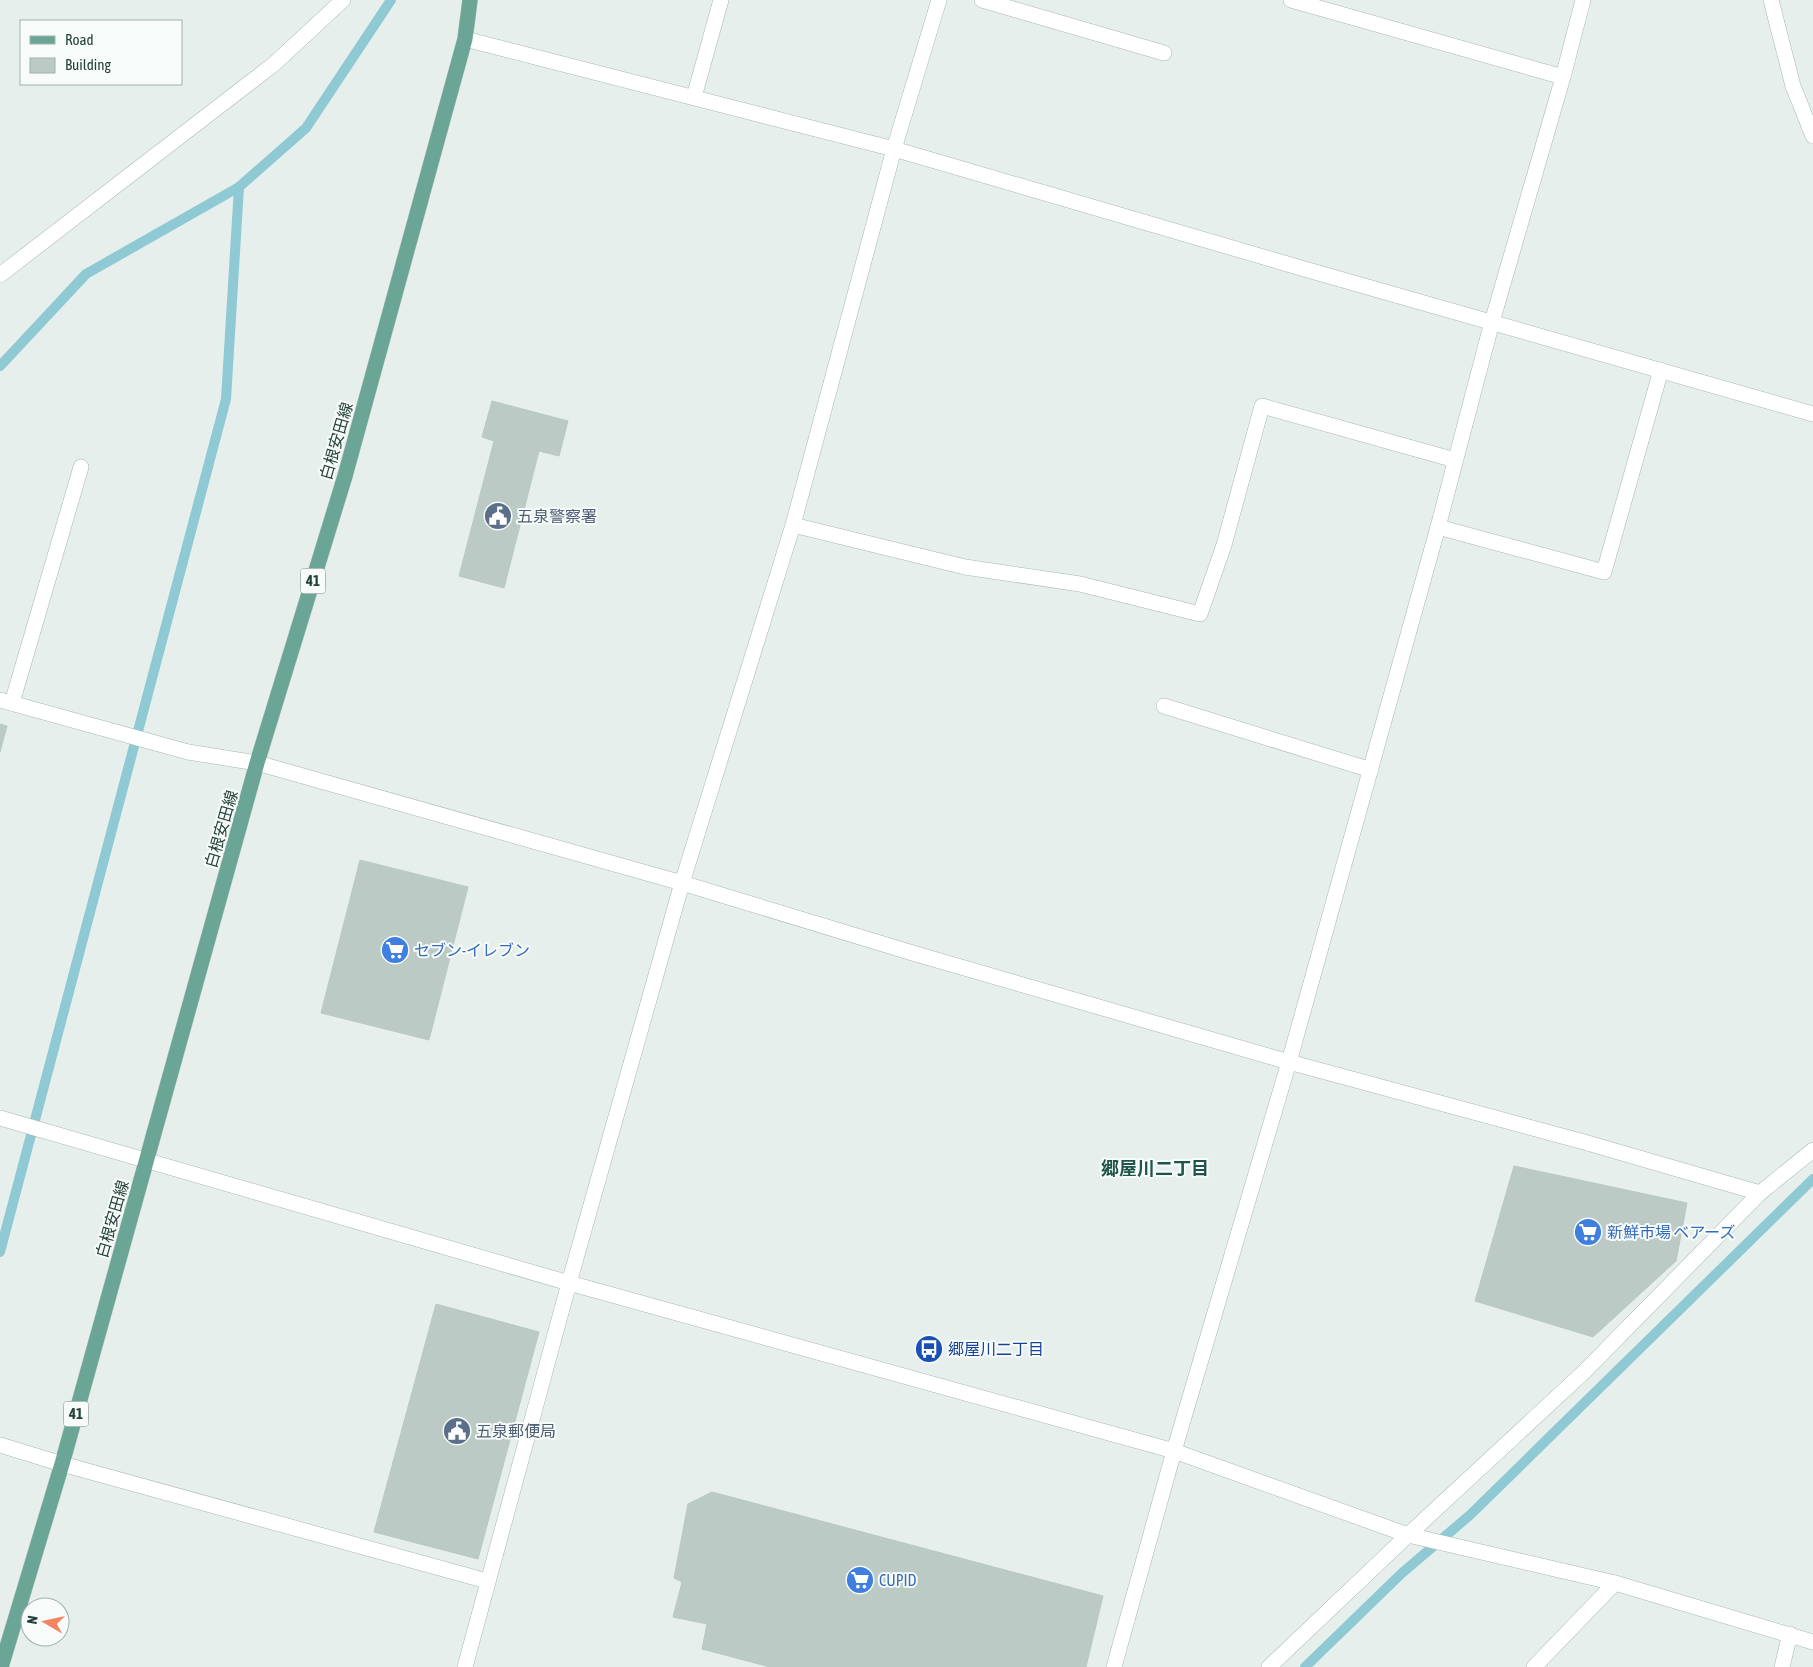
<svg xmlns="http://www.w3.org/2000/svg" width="1813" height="1667" viewBox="0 0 1813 1667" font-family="'Asap Condensed','Noto Sans JP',sans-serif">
	<rect width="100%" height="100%" fill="#e6efeb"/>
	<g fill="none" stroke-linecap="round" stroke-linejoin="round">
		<!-- stream -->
		<g stroke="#8ec9d4" stroke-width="10">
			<polyline points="0,366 86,274 239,187 306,128 391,0"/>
			<polyline points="0,1252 226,399 239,187"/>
			<polyline points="1305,1667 1402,1573 1470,1515 1813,1179"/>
		</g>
	</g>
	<!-- building -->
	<g fill="#bbcac4" stroke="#b8c9c2">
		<polygon points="492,401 568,421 559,456 539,451 504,588 459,576 494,441 482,437"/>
		<polygon points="0,724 7,726 0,752"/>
		<polygon points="360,860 468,887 429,1040 321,1013"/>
		<polygon points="1514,1166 1687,1203 1676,1261 1593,1337 1475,1301"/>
		<polygon points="436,1304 539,1332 478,1559 374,1532"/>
		<polygon points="712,1492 1103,1596 1086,1667 770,1667 702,1649 707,1624 673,1617 682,1582 674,1578 688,1504"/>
	</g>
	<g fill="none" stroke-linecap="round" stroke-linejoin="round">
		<defs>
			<g id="minor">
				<polyline points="982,0 1164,53"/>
				<polyline points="1291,0 1563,77"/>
				<polyline points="1771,0 1793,86 1813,136"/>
				<polyline points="465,39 894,149 1308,270 1813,414"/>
				<polyline points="694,97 721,0"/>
				<polyline points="793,525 965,567 1080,584 1200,614 1224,545 1262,406 1455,460"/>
				<polyline points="1438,527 1604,572 1661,370"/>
				<polyline points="0,700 188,752 257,763 682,883 916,954 1289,1062 1584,1142 1760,1193"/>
				<polyline points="12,703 81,467"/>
				<polyline points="1164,706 1371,770"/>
				<polyline points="0,1445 62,1464 487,1581"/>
				<polyline points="465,1667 569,1283 682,883 793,525 894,149 939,0"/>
				<polyline points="1114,1667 1174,1451 1289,1062 1438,527 1492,322 1563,77 1583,0"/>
				<polyline points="1269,1667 1408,1535 1584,1372 1760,1193 1813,1150"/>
				<polyline points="1534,1667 1615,1583"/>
				<polyline points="1782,1667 1790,1634"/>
			</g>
			<g id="tertiary">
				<polyline points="0,275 274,64 343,0"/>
				<polyline points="0,1118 569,1283 1174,1451 1408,1535 1615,1583 1813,1642"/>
			</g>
			<polyline id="primary" points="1,1667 62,1464 257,763 345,476 465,39 470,0"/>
		</defs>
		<!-- minor casing -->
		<use href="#minor" stroke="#a8b8b2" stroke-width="16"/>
		<!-- tertiary casing -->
		<use href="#tertiary" stroke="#a8b8b2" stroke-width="16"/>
		<!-- primary casing -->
		<use href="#primary" stroke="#c2cac8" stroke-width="16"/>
		<!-- minor -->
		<use href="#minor" stroke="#fff" stroke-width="15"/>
		<!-- tertiary -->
		<use href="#tertiary" stroke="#fff" stroke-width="15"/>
		<!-- primary -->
		<use href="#primary" stroke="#6aa596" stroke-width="15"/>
	</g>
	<!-- icons -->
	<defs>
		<symbol id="civic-disc" viewBox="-11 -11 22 22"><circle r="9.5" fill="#5c6f8a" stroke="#f7fbf9"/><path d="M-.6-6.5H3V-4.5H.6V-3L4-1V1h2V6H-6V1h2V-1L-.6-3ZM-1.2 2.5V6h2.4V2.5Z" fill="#fff"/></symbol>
		<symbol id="supermarket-disc" viewBox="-11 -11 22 22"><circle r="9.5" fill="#3f7fe0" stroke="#f7fbf9"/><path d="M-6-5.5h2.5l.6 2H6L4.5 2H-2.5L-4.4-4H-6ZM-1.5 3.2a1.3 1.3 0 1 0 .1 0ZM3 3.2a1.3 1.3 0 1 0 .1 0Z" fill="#fff"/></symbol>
		<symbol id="bus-disc" viewBox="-11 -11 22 22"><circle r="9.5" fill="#1a4fb4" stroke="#f7fbf9"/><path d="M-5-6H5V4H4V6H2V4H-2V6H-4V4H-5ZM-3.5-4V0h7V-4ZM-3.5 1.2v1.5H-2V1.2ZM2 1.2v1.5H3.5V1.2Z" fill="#fff"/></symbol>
	</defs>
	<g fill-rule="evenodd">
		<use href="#civic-disc" x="482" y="500" width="32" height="32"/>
		<use href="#supermarket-disc" x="379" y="934" width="32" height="32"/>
		<use href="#supermarket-disc" x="1572" y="1216" width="32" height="32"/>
		<use href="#bus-disc" x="913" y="1333" width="32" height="32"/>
		<use href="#civic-disc" x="441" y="1415" width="32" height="32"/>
		<use href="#supermarket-disc" x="844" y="1564" width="32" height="32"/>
	</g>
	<g text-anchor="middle" stroke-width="4" stroke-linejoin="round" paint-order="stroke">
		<!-- shield labels -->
		<g fill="#f7fbf9" stroke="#637a73" stroke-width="1">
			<rect x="300.5" y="568.5" width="25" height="25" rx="4"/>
			<rect x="63.5" y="1401.5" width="25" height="25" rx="4"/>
		</g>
		<g font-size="15" font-weight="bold" fill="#24423a">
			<text x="313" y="586">41</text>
			<text x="76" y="1419">41</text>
		</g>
		<!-- street labels -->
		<g font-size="16" fill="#24423a" stroke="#f7fbf9">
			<text transform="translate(336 441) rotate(-74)" y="6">白根安田線</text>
			<text transform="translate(221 829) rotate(-74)" y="6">白根安田線</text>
			<text transform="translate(112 1219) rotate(-74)" y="6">白根安田線</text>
		</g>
		<!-- service labels -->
		<g font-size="16" fill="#4e5e75" stroke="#f7fbf9" text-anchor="start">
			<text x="517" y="522">五泉警察署</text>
			<text x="476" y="1437">五泉郵便局</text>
		</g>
		<!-- shop labels -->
		<g font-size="16" fill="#366cbe" stroke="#f7fbf9" text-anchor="start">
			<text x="414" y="956">セブン-イレブン</text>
			<text x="1607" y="1238">新鮮市場 ベアーズ</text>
			<text x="879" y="1586">CUPID</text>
		</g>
		<!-- transit labels -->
		<g font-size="16" fill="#164399" stroke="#f7fbf9" text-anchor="start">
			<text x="948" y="1355">郷屋川二丁目</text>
		</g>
		<!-- neighbourhood labels -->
		<g font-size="18" font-weight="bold" fill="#1f5548" stroke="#f7fbf9">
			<text x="1155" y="1175">郷屋川二丁目</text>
		</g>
	</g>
	<!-- legend -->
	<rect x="20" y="20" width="162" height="65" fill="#f7fbf9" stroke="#a3b1ad"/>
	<rect x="30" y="36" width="25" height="8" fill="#6aa596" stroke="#a3b1ad"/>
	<text x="65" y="45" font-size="15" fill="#24423a">Road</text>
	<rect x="30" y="58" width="25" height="15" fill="#bbcac4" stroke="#a3b1ad"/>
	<text x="65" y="70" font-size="15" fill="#24423a">Building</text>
	<!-- north arrow -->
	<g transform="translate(45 1622) rotate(279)"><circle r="24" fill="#f7fbf9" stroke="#a3b1ad"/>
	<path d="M0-4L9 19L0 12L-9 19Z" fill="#f4845f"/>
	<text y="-8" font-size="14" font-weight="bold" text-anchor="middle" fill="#24423a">N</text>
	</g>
</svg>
